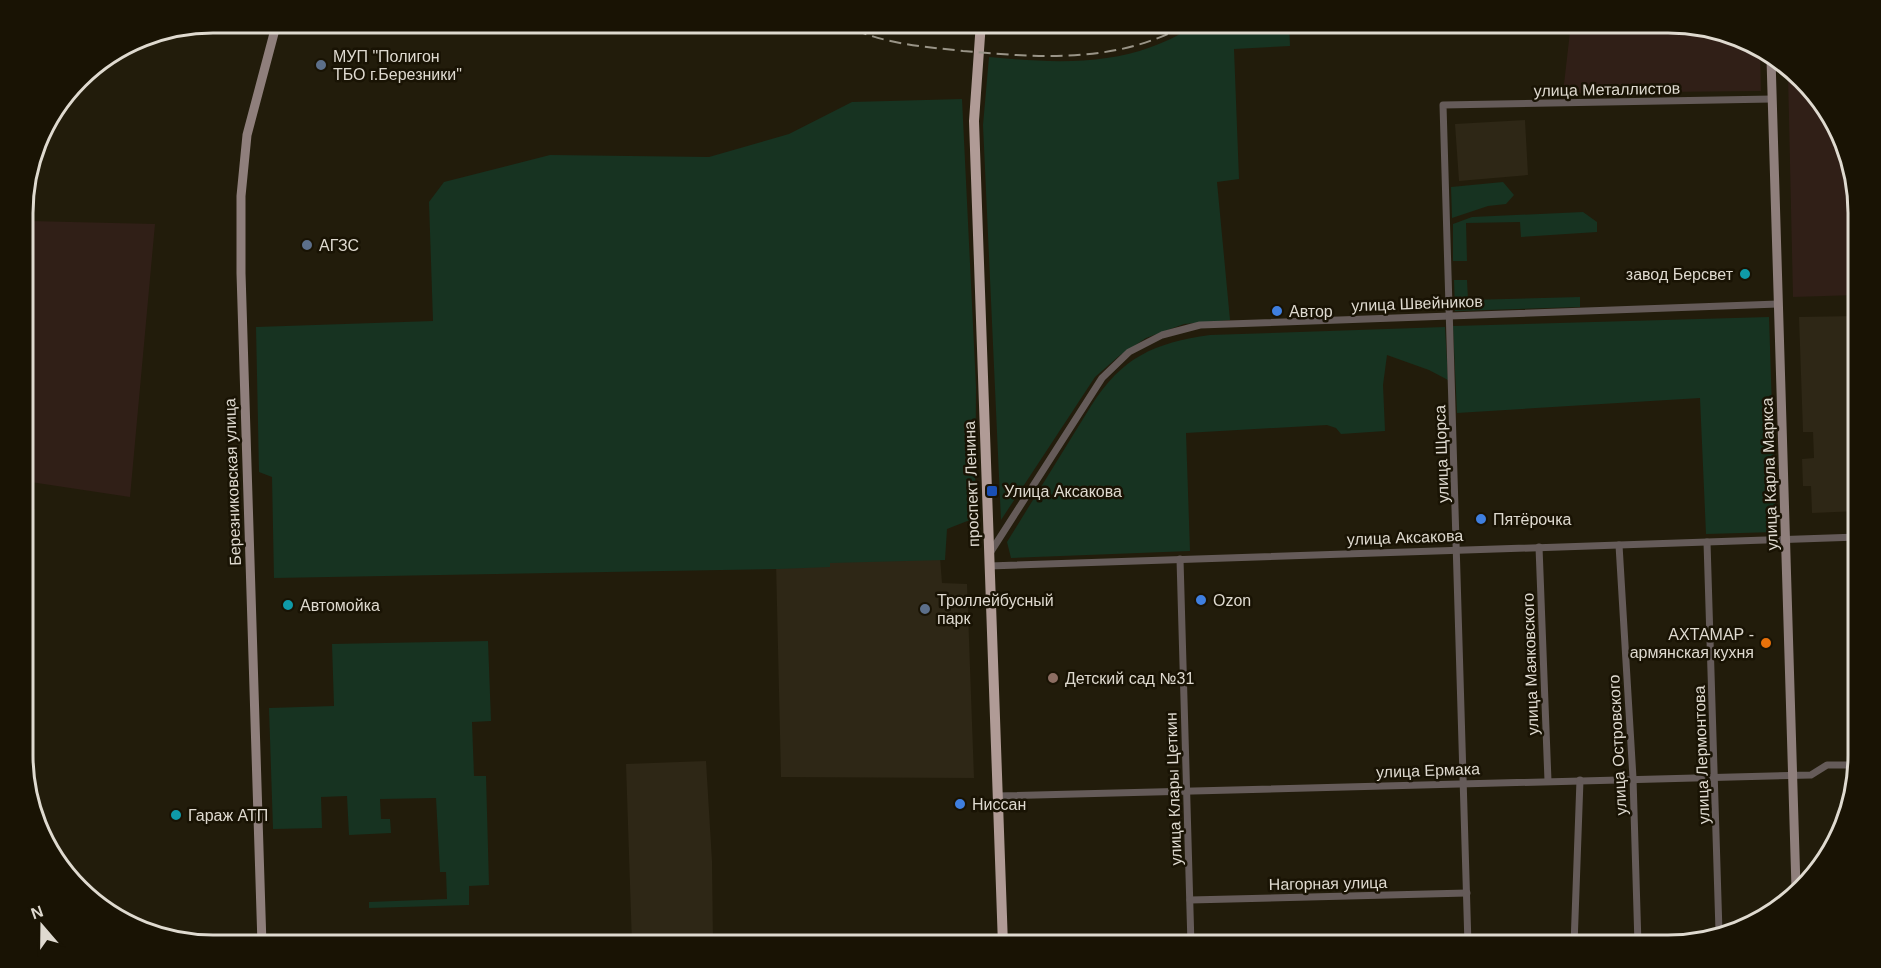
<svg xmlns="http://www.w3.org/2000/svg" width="1881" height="968" viewBox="0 0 1881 968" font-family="Helvetica,sans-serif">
	<rect width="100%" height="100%" fill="#221c0b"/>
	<!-- commercial -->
	<g fill="#301f17">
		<polygon points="1571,23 1668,23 1752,42 1760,49 1761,91 1563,93"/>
		<polygon points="1788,74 1826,107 1857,189 1857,295 1793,297"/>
		<polygon points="30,221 155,224 130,497 24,481 23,257"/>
	</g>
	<!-- industrial -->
	<g fill="#2e2716">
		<polygon points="1525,120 1528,175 1459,181 1455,124"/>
		<polygon points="1857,316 1858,511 1812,513 1811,486 1803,486 1802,459 1814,458 1813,432 1803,432 1799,317"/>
		<polygon points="940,557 942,583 967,584 974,778 781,777 776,562"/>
		<polygon points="706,761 712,861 713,945 632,945 626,764"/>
	</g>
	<!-- green -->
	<g fill="#173321">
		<path d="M1202,23h87l1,23 -56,3 5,130 -22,3 13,138 -46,4 -38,14 -27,18 -24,21 -94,143 -18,-395 6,-68c53,5 112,9 162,-10 18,-6 34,-16 51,-24z"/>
		<polygon points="962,99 976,387 975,518 947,529 945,560 830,563 830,567 778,569 274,578 272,477 259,472 256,327 433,321 429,202 444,182 550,155 709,157 789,134 852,102"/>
		<polygon points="1503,182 1514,195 1506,204 1488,206 1452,218 1451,187"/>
		<polygon points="1583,212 1597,222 1597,232 1521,237 1520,222 1466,223 1467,261 1453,261 1453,224 1472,217"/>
		<polygon points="1454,280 1467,280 1468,300 1580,297 1580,307 1455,311"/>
		<polygon points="1769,317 1776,532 1706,534 1700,398 1457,413 1453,326"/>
		<path d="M1445,327l3,53 -19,-10 -42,-15 -4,30 2,46 -44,3 -5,-6 -9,-3 -141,8 4,118 -179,7 -4,-16 84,-136c31,-49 63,-63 119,-71z"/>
		<polygon points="488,641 491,721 472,722 474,776 486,776 489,885 469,886 469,905 369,908 369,902 447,899 446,872 440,872 436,798 380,799 381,819 390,819 391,833 349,835 347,796 321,797 322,828 273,829 269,708 334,706 332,644"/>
	</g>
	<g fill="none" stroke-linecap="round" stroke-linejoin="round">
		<!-- street -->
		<g stroke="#655b59" stroke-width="7">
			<polyline points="1707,542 1719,932"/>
			<polyline points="1619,545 1633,778 1638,945"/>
			<polyline points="1539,547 1548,781"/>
			<polyline points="990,553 1102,378 1129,352 1162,335 1200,325 1778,304"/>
			<polyline points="1180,559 1191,945"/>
			<polyline points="989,566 1858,537"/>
			<polyline points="997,796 1811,775 1827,765 1856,765"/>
			<polyline points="1190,900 1467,893"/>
			<polyline points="1468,945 1443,105 1772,99"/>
			<polyline points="1574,945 1580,780"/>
		</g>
		<!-- secondary -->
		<g stroke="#8f7f7c" stroke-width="9">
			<polyline points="1771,59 1796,888"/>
			<polyline points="262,945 241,273 241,196 247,135 277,22"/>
		</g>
		<!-- primary -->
		<polyline stroke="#b09b96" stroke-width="10" points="981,22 974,121 1003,945"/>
		<!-- rail -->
		<g stroke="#999487" stroke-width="2" stroke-dasharray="12 6" stroke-linecap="butt">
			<path d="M839,22c40,22 80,24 124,29 79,7 157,13 228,-29"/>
			<polyline points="23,240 43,128"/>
		</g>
	</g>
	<!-- markers -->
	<g fill="#5c6f8a" stroke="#191304" stroke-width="2">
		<circle cx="321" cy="65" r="6"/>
		<circle cx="307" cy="245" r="6"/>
		<circle cx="925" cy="609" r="6"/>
	</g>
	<g fill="#0f9aa8" stroke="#191304" stroke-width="2">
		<circle cx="1745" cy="274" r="6"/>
		<circle cx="288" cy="605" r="6"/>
		<circle cx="176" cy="815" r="6"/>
	</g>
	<g fill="#3f7fe0" stroke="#191304" stroke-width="2">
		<circle cx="1277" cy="311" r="6"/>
		<circle cx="1481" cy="519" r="6"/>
		<circle cx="1201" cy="600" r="6"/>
		<circle cx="960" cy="804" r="6"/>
	</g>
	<rect fill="#1a4fb4" stroke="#191304" stroke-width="2" x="986" y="485" width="12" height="12" rx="3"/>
	<circle fill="#e8710a" stroke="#191304" stroke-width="2" cx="1766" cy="643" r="6"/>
	<circle fill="#8d6e63" stroke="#191304" stroke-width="2" cx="1053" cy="678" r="6"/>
	<g text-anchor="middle" stroke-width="5" stroke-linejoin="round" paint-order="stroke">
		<!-- poi labels -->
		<g font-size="16" fill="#dfdad0" stroke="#191304" text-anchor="start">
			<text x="333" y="62">МУП "Полигон<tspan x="333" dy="18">ТБО г.Березники"</tspan></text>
			<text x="319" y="251">АГЗС</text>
			<text x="1733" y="280" text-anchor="end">завод Берсвет</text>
			<text x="1289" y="317">Автор</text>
			<text x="1004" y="497">Улица Аксакова</text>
			<text x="1493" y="525">Пятёрочка</text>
			<text x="937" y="606">Троллейбусный<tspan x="937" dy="18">парк</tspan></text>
			<text x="1213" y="606">Ozon</text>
			<text x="300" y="611">Автомойка</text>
			<text x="1754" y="640" text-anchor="end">АХТАМАР -<tspan x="1754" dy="18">армянская кухня</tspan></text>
			<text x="1065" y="684">Детский сад №31</text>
			<text x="972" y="810">Ниссан</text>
			<text x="188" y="821">Гараж АТП</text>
		</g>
		<!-- street labels -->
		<g font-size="16" fill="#dfdad0" stroke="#191304">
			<text transform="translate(1607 89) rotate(-1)" y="6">улица Металлистов</text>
			<text transform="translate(1417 303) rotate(-2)" y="6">улица Швейников</text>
			<text transform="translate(1441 454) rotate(-92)" y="6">улица Щорса</text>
			<text transform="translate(1769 474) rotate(-92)" y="6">улица Карла Маркса</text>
			<text transform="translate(232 482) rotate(-92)" y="6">Березниковская улица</text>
			<text transform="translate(971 484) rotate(-92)" y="6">проспект Ленина</text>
			<text transform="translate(1405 537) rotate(-2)" y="6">улица Аксакова</text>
			<text transform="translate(1530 664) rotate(-92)" y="6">улица Маяковского</text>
			<text transform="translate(1617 745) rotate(-93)" y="6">улица Островского</text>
			<text transform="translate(1701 755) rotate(-92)" y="6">улица Лермонтова</text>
			<text transform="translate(1428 770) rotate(-2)" y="6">улица Ермака</text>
			<text transform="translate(1173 789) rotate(-92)" y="6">улица Клары Цеткин</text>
			<text transform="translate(1328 883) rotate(-1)" y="6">Нагорная улица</text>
		</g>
	</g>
	<!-- crop -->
	<path d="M0 0H1881V968H0ZM213 33H1668A180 180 0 0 1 1848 213V755A180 180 0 0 1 1668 935H213A180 180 0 0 1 33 755V213A180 180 0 0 1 213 33Z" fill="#191304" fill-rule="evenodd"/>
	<path fill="none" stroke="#dfdad0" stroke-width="3" d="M213 33H1668A180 180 0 0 1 1848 213V755A180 180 0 0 1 1668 935H213A180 180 0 0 1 33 755V213A180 180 0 0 1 213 33Z"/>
	<!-- north arrow -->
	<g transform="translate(42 926) rotate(340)" stroke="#191304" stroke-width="4.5" paint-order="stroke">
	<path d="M0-4.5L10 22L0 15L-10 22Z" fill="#dfdad0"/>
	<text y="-9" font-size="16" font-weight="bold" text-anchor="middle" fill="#dfdad0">N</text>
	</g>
</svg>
